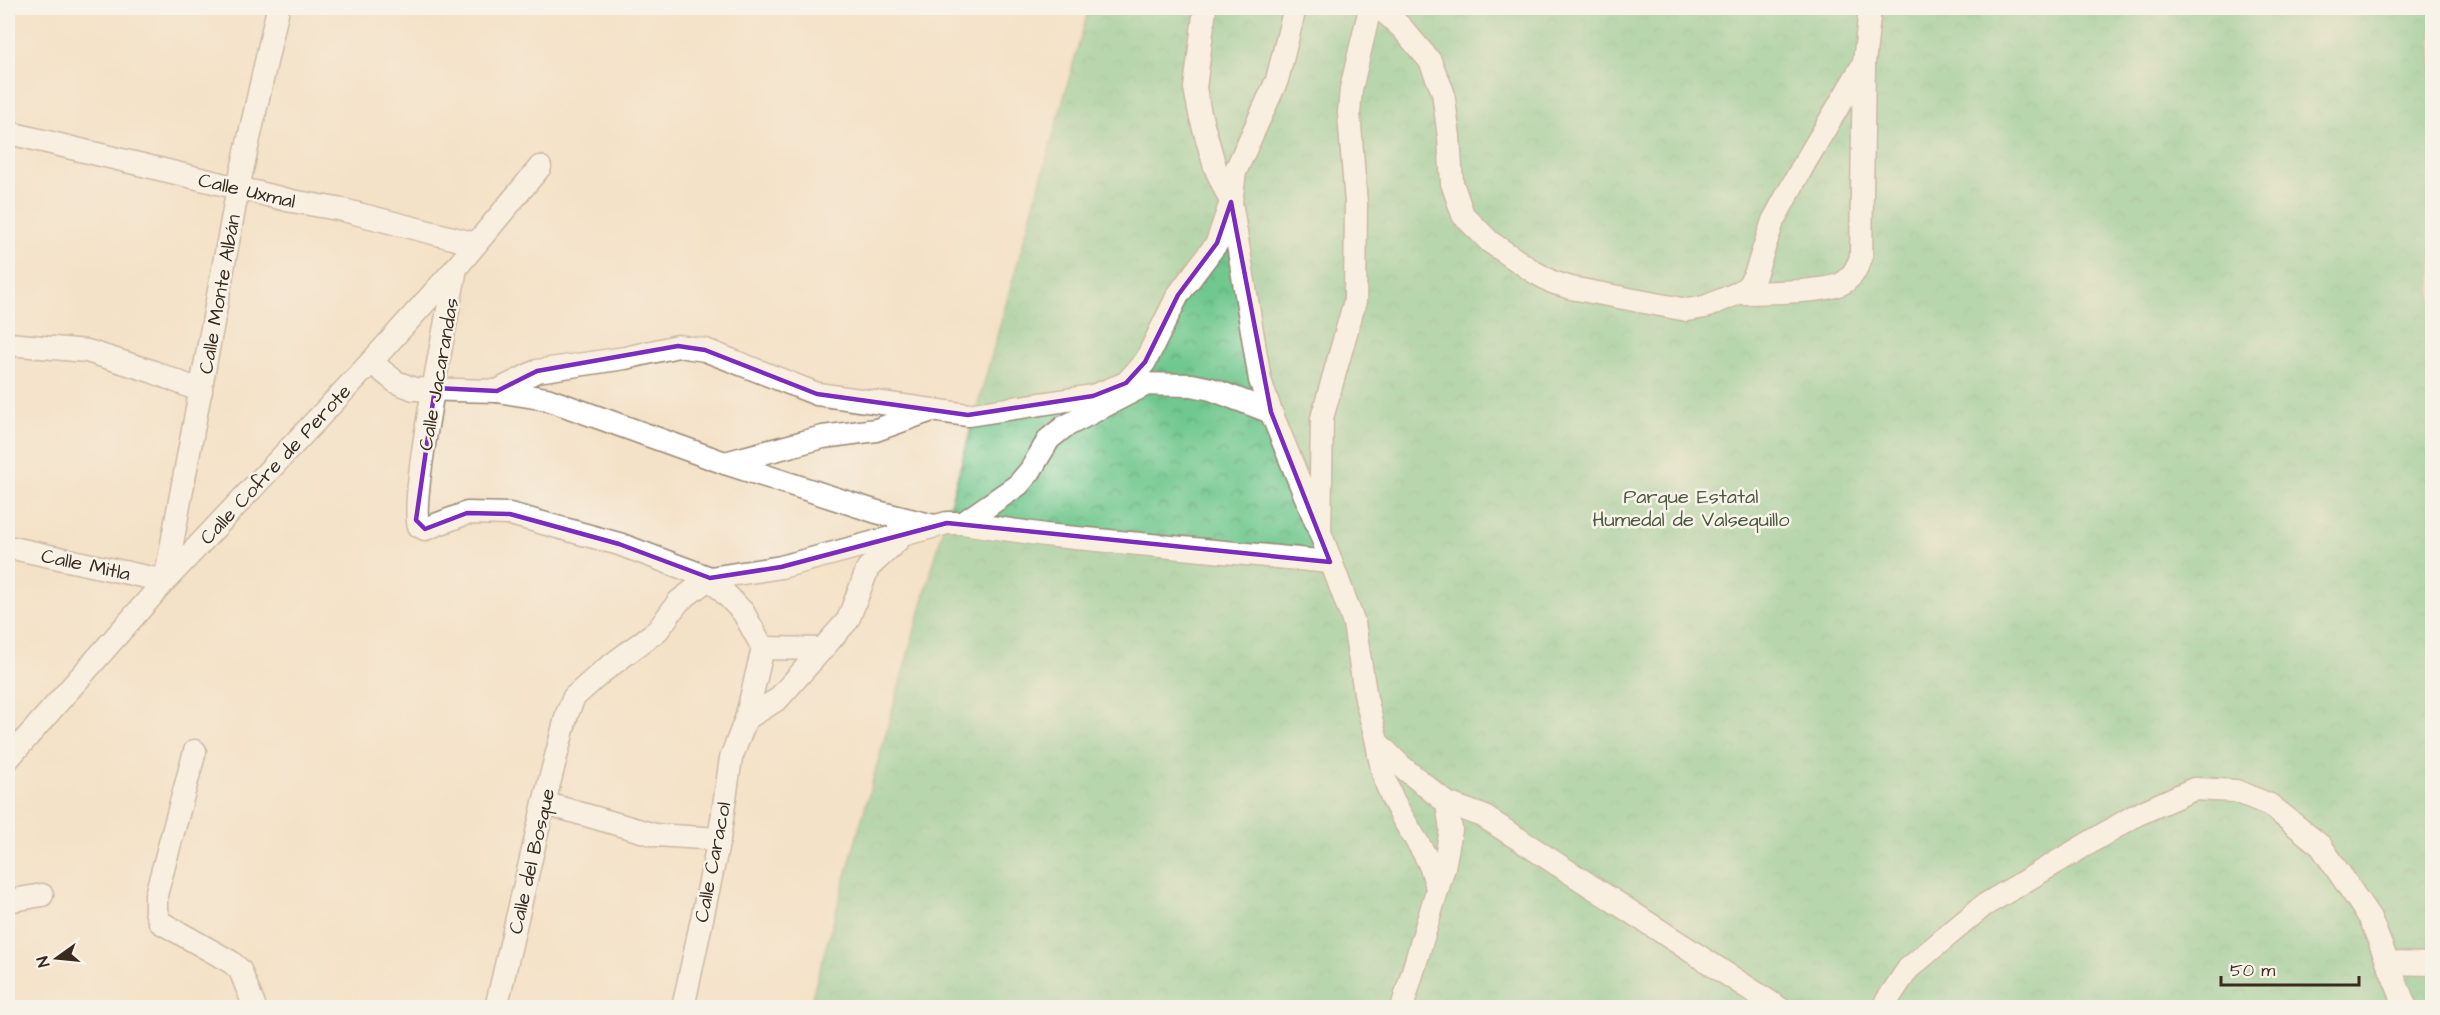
<svg xmlns="http://www.w3.org/2000/svg" width="2440" height="1015" viewBox="0 0 2440 1015" font-family="'Architects Daughter',sans-serif">
	<defs>
		<pattern id="park-crowns" width="20" height="18" patternUnits="userSpaceOnUse" patternTransform="scale(1.5)"><rect width="20" height="18" fill="#70c88e"/><path d="M2 6a3 3 0 1 1 6 0M12 15a3 3 0 1 1 6 0" fill="none" stroke="#5da373"/></pattern>
	</defs>
	<rect width="100%" height="100%" fill="#f7f3e8"/>
	<filter id="ink" filterUnits="userSpaceOnUse"><feTurbulence type="fractalNoise" baseFrequency=".0167" numOctaves="2"/><feDisplacementMap in="SourceGraphic" scale="12" xChannelSelector="R" yChannelSelector="G"/><feConvolveMatrix kernelMatrix="1 2 1 2 8 2 1 2 1" color-interpolation-filters="sRGB"/></filter>
	<filter id="wash" filterUnits="userSpaceOnUse"><feTurbulence type="fractalNoise" baseFrequency=".008" numOctaves="4" result="noise"/><feDisplacementMap in="SourceGraphic" scale="24" xChannelSelector="R" yChannelSelector="G"/><feGaussianBlur stdDeviation="1.35" result="paint"/><feColorMatrix in="noise" values="0 0 0 0 0 0 0 0 0 0 0 0 0 0 0 0 0 1.4 0 .05"/><feComposite in="paint" operator="in"/></filter>
	<g filter="url(#wash)">
		<rect width="100%" height="100%" fill="#f4e2c8"/>
		<!-- park -->
		<polygon fill="url(#park-crowns)" stroke="#567956" stroke-width="1.5" points="1089,8 2432,8 2432,1007 809,1008"/>
	</g>
	<g filter="url(#ink)">
		<g fill="none" stroke-linecap="round" stroke-linejoin="round">
			<defs>
				<g id="minor">
					<polyline points="1205,8 1195,88 1200,114 1215,167 1231,202 1260,380 1271,412 1316,522"/>
					<polyline points="1370,8 1351,89 1349,113 1356,204 1355,301 1322,418 1320,532 1354,623 1366,699 1377,742 1401,766 1447,803 1483,816 1779,1008"/>
					<polyline points="1380,8 1402,28 1430,61 1443,92 1449,137 1452,183 1463,215 1490,242 1534,272 1552,282 1571,288 1687,310 1705,307 1738,293 1748,286 1755,275 1773,221 1804,164 1864,63 1870,8"/>
					<polyline points="18,135 292,201 343,210 476,244"/>
					<path d="M456,268c-7,40 -48,234 -37,258l6,3 42,-16 43,1 109,30 91,34 33,34 20,36 -17,71 -15,39 -12,81 -36,169"/>
					<path d="M1738,293c24,-1 92,1 108,-12 8,-6 11,-14 15,-23l3,-194"/>
					<polyline points="8,344 87,351 151,371 201,391"/>
					<polyline points="371,362 396,382 414,389 497,391 547,399 725,463 877,512 934,526"/>
					<polyline points="1133,384 1192,385 1211,389 1271,412"/>
					<polyline points="497,391 537,371 625,358 678,346 705,350 817,394 968,415 1093,396 1126,383 1145,362 1178,295 1217,243 1231,202 1235,172 1277,80 1295,8"/>
					<polyline points="725,463 823,437 876,430 929,411"/>
					<polyline points="963,523 1018,485 1030,471 1049,439 1064,427 1147,384"/>
					<polyline points="8,547 165,581 238,188 278,8"/>
					<polyline points="763,648 823,649"/>
					<polyline points="746,719 778,699 848,620 868,568 899,539"/>
					<path d="M1377,742c3,25 10,49 23,71 15,28 31,44 37,76"/>
					<polyline points="195,751 156,895 156,911 160,922 231,962 240,970 255,1008"/>
					<polyline points="8,759 165,581 371,362 456,268 540,167"/>
					<polyline points="544,803 655,835 719,839"/>
					<polyline points="8,901 42,895"/>
					<polyline points="2390,963 2432,964"/>
					<polyline points="496,1008 544,803 567,714 574,697 602,672 658,630 679,601 710,578 781,567 947,523 963,523 1045,535 1330,562"/>
					<polyline points="1402,1008 1444,867 1451,830 1447,803"/>
					<polyline points="1882,1008 1908,969 1983,906 2136,815 2194,789 2236,791 2270,805 2321,846 2370,918 2406,1008"/>
				</g>
			</defs>
			<!-- minor casing -->
			<use href="#minor" stroke="#988673" stroke-width="25"/>
			<!-- minor -->
			<use href="#minor" stroke="#fff" stroke-width="22"/>
		</g>
	</g>
	<!-- marked area -->
	<path d="M0 0H2440V1015H0ZM1231,202l40,210 59,150 -383,-39 -166,44 -71,11 -91,-34 -109,-30 -43,-1 -42,16 -9,-9 19,-132 62,3 40,-20 141,-25 27,4 112,44 151,21 125,-19 33,-13 19,-21 33,-67 39,-52z" fill="#f4e2c8" fill-opacity=".55" fill-rule="evenodd"/>
	<path fill="none" stroke="#7b2cbf" stroke-width="4.5" stroke-linejoin="round" d="M1231,202l40,210 59,150 -383,-39 -166,44 -71,11 -91,-34 -109,-30 -43,-1 -42,16 -9,-9 19,-132 62,3 40,-20 141,-25 27,4 112,44 151,21 125,-19 33,-13 19,-21 33,-67 39,-52z"/>
	<g text-anchor="middle" stroke-width="5" stroke-linejoin="round" paint-order="stroke">
		<!-- street labels -->
		<g font-size="20" fill="#3b2a1e" stroke="#f7f3e8">
			<text transform="translate(247 190) rotate(13)" y="7">Calle Uxmal</text>
			<text transform="translate(219 294) rotate(-80)" y="7">Calle Monte Albán</text>
			<text transform="translate(438 374) rotate(-80)" y="7">Calle Jacarandas</text>
			<text transform="translate(275 464) rotate(-47)" y="7">Calle Cofre de Perote</text>
			<text transform="translate(86 564) rotate(12)" y="7">Calle Mitla</text>
			<text transform="translate(531 861) rotate(-77)" y="7">Calle del Bosque</text>
			<text transform="translate(712 862) rotate(-79)" y="7">Calle Caracol</text>
		</g>
		<!-- park labels -->
		<g font-size="20" fill="#4b5940" stroke="#f7f3e8">
			<text x="1691" y="503">Parque Estatal<tspan x="1691" dy="23">Humedal de Valsequillo</tspan></text>
		</g>
	</g>
	<!-- margin -->
	<rect width="2440" height="1015" fill="none" stroke="#f7f3e8" stroke-width="30"/>
	<!-- north arrow -->
	<g transform="translate(57 958) rotate(255)" stroke="#f7f3e8" stroke-width="4.5" paint-order="stroke">
	<path d="M0-4.5L10 22L0 15L-10 22Z" fill="#3b2a1e"/>
	<text y="-9" font-size="16" font-weight="bold" text-anchor="middle" fill="#3b2a1e">N</text>
	</g>
	<!-- scale -->
	<path d="M2221 976v9h138v-9" fill="none" stroke="#3b2a1e" stroke-width="3"/>
	<text x="2230" y="976" font-size="18" fill="#3b2a1e" stroke="#f7f3e8" stroke-width="4.5" paint-order="stroke">50 m</text>
</svg>
